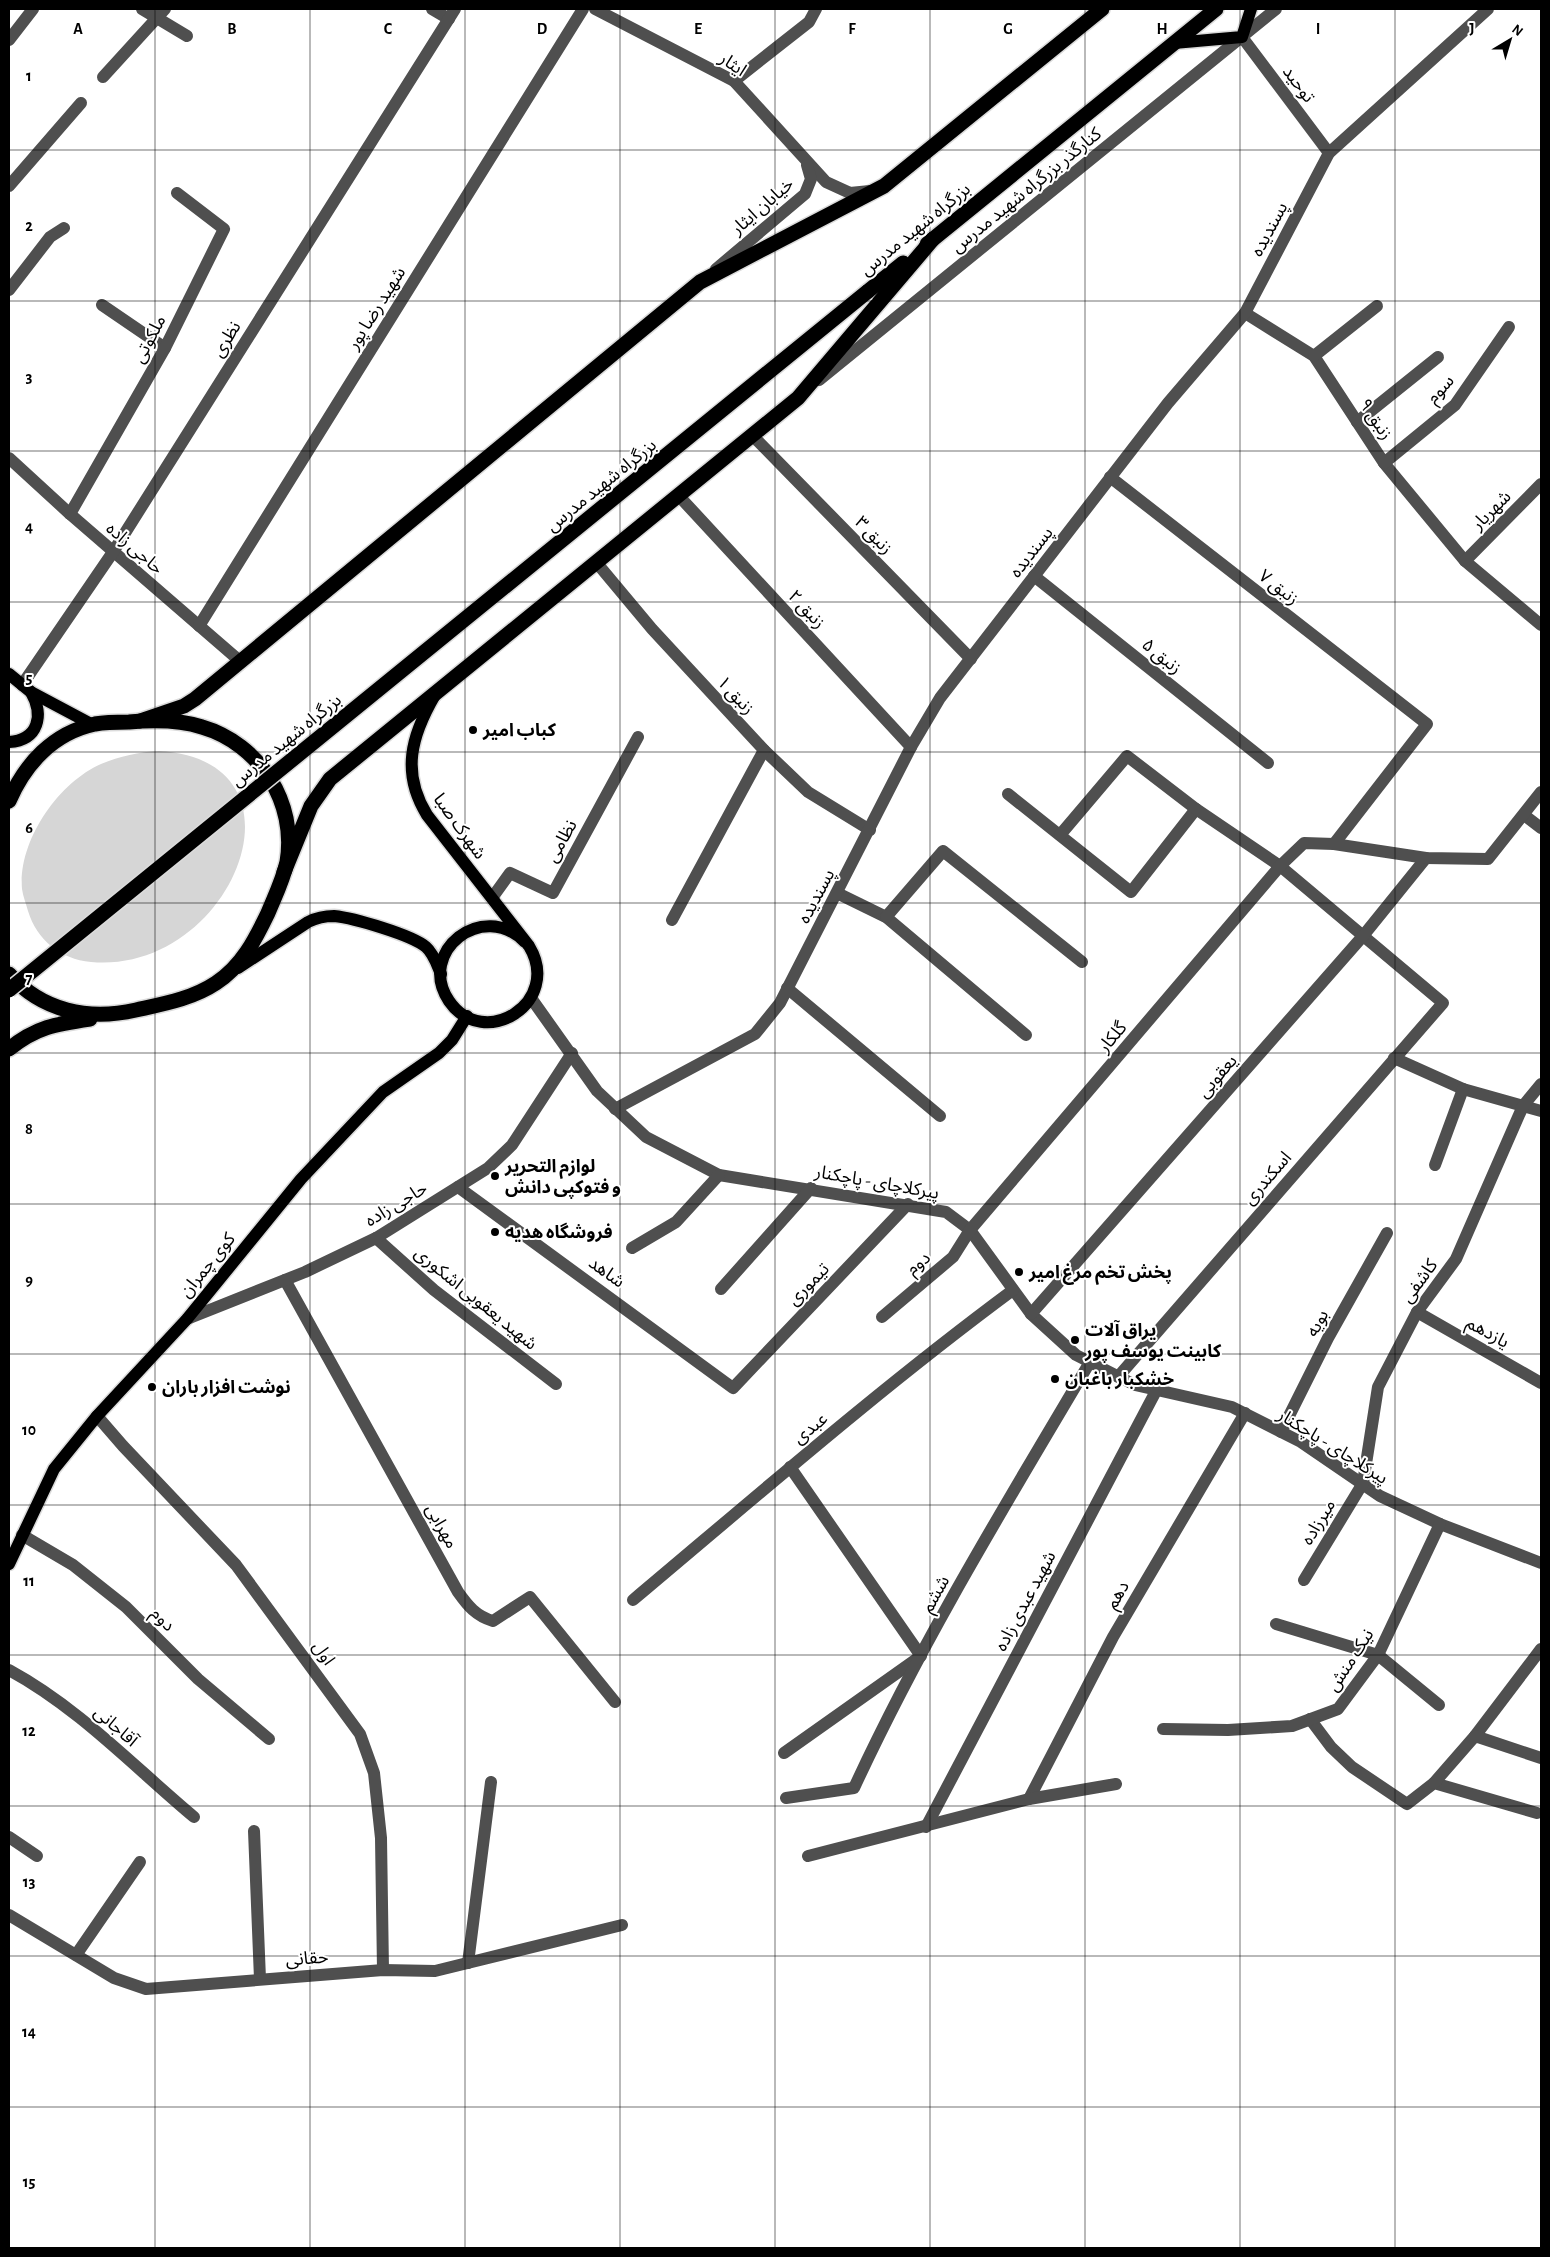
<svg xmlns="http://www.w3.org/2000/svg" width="1550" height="2257" viewBox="0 0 1550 2257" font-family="'Alegreya Sans','Noto Sans Arabic',sans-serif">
	<rect width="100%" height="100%" fill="#fff"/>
	<!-- green -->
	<path fill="#d6d6d6" d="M159,751c160,9 73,224 -68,211 -31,-3 -54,-22 -63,-51 -2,-7 -5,-15 -6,-22 -4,-48 36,-106 79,-125 19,-8 38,-12 58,-13z"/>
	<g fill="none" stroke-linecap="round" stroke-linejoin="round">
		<defs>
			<g id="major">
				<polyline points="1174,43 1242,37 1251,9"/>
				<polyline points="9,674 31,692 93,725"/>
				<path d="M435,695c-24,41 -34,78 -8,120l102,131c34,56 -45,106 -80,55 -33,-49 34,-102 76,-59"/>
				<path d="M9,742c30,-2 35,-27 22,-50"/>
				<path d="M238,968l70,-46c8,-4 17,-6 26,-6 20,2 78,19 92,31 8,7 11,18 15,27"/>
				<polyline points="9,1564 54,1469 97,1416 187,1319 301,1179 383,1092 439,1053 452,1040 467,1016"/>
			</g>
			<g id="highway">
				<polyline points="927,244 1216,9"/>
				<polyline points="867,292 903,263"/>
				<polyline points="140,721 184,706 195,699 700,282 884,186 1102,9"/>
				<path d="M9,801c16,-37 44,-68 86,-77 11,-2 23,-2 34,-2 24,-2 51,-2 73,5 58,17 95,76 85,135 -4,18 -12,34 -19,51 -13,27 -26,53 -52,70 -24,16 -53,21 -80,27 -48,11 -94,1 -127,-36"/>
				<polyline points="284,872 311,806 330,779 798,398 933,239"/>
				<path d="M9,1049c27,-22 47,-25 81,-30"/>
			</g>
		</defs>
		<!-- major casing -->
		<use href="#major" stroke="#dbdbdb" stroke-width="15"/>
		<!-- highway casing -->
		<use href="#highway" stroke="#dbdbdb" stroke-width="18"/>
		<!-- minor -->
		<g stroke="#4f4f4f" stroke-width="12">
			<polyline points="142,9 187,36"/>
			<polyline points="432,9 449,19"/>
			<polyline points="595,9 734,81 826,182 850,193 870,191"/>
			<polyline points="1242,37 1329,153"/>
			<polyline points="9,40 33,9"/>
			<polyline points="103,77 165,9"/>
			<polyline points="734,81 809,22 816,9"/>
			<polyline points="9,186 81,103"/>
			<polyline points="716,269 805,194 811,179 807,165"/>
			<polyline points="9,290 50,237 64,228"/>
			<polyline points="102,305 165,348"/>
			<polyline points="1245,313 1314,356 1384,463 1465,561 1541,625"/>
			<polyline points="1314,356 1377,306"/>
			<polyline points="819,380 1276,9"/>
			<polyline points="1357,422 1438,357"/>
			<polyline points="752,435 971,659"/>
			<polyline points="9,458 70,514 241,662"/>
			<polyline points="1384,463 1455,405 1509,327"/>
			<polyline points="1110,477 1427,724 1334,844"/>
			<polyline points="678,495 911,747"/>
			<polyline points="70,514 165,348 224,229 177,193"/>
			<polyline points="1465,561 1541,484"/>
			<polyline points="596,562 652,629 764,750 808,792 870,830"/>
			<polyline points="1034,576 1268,763"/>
			<polyline points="199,626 583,9"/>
			<polyline points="22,685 113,552 455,9"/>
			<polyline points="1008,794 1131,892 1196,809"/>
			<polyline points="1524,815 1541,828"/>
			<polyline points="1060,835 1127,756 1196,809 1280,866 1443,1003 1118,1377"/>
			<polyline points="837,893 886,917 1026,1035"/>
			<polyline points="492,898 510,873 553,893 638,737"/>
			<polyline points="886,917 943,851 1082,962"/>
			<polyline points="672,920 764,750"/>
			<polyline points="787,988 940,1116"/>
			<polyline points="531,998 597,1091 646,1137 719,1175 946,1212 970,1230 1031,1314 1076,1355 1135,1385 1232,1407 1301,1442 1380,1496 1440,1524 1541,1563"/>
			<polyline points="1394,1058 1463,1089 1541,1111"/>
			<polyline points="615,1109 755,1034 780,1003 911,747 940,698 1168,403 1245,313 1329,153 1488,9"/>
			<polyline points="1435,1165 1463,1089"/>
			<polyline points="458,1187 733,1388 908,1204"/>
			<polyline points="376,1238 434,1290 556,1384"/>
			<polyline points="632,1248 676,1222 719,1175"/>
			<path d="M285,1280l173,312c10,14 18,24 35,29l37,-24 85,105"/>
			<polyline points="721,1289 811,1188"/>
			<polyline points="1417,1312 1541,1383"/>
			<polyline points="1031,1314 1363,936 1426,858"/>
			<polyline points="882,1317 953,1257 970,1230 1280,866 1304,843 1334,844 1426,858 1488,859 1541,792"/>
			<polyline points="187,1319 305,1272 376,1238 488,1168 512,1145 572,1053"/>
			<polyline points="97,1416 123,1446 236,1565 360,1734 374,1773 381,1838 383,1970"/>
			<polyline points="1281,1432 1328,1338 1387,1233"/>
			<polyline points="22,1535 73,1565 126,1607 198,1679 269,1739"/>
			<polyline points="1304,1580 1363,1483 1378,1387 1417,1312 1456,1259 1523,1106 1541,1084"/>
			<path d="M633,1600c125,-105 249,-213 380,-310"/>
			<polyline points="1276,1624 1378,1655 1439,1705"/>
			<path d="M9,1670c70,38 124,96 185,147"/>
			<polyline points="1310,1719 1331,1747 1352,1767 1407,1804 1434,1783 1537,1813"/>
			<polyline points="1163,1729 1228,1730 1292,1726 1338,1709 1378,1655 1440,1524"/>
			<polyline points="1475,1736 1541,1649"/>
			<polyline points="784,1753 921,1656 790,1467"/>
			<polyline points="1434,1783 1475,1736 1541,1758"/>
			<path d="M786,1798l68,-10c68,-147 153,-286 236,-426"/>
			<polyline points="1029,1799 1113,1637 1245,1413"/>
			<polyline points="926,1827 1156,1391"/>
			<polyline points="254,1831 260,1979"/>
			<polyline points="9,1837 37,1856"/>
			<polyline points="808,1856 1029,1799 1116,1784"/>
			<polyline points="9,1915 114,1978 146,1989 383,1970 435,1971 622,1925"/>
			<polyline points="76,1955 140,1862"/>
			<polyline points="468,1963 491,1782"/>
		</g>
		<!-- major -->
		<use href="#major" stroke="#000" stroke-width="12"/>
		<!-- highway -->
		<use href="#highway" stroke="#000" stroke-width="15"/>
		<defs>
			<polyline id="highway-bridge" points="9,990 867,292"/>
		</defs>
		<!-- highway-bridge casing -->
		<use href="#highway-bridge" stroke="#dbdbdb" stroke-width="18" stroke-linecap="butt"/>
		<!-- highway-bridge -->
		<use href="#highway-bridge" stroke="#000" stroke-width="15"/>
	</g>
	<!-- grid -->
	<path fill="none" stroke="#000" stroke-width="1" stroke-opacity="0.55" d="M155,9v2239M310,9v2239M465,9v2239M620,9v2239M775,9v2239M930,9v2239M1085,9v2239M1240,9v2239M1395,9v2239M9,150h1532M9,301h1532M9,451h1532M9,602h1532M9,752h1532M9,903h1532M9,1053h1532M9,1204h1532M9,1354h1532M9,1505h1532M9,1655h1532M9,1806h1532M9,1956h1532M9,2107h1532"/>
	<!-- markers -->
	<g fill="#000" stroke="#fff" stroke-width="2">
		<circle cx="473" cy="730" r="5"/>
		<circle cx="495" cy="1176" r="5"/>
		<circle cx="495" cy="1232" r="5"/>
		<circle cx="1019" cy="1272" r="5"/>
		<circle cx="1075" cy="1340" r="5"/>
		<circle cx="1055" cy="1379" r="5"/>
		<circle cx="152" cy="1387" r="5"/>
	</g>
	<g text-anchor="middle" stroke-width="4" stroke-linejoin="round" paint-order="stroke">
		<!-- street labels -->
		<g font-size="18" fill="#000" stroke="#fff">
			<text transform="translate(733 64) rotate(34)" y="6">ایثار</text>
			<text transform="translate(1299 84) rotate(53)" y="6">توحید</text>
			<text transform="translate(1026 190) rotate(-39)" y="6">کنارگذر بزرگراه شهید مدرس</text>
			<text transform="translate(762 206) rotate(-41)" y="6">خیابان ایثار</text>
			<text transform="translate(915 229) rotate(-39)" y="6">بزرگراه شهید مدرس</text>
			<text transform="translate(1269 229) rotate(-62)" y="6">پسندیده</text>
			<text transform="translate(376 308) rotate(-58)" y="6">شهید رضا پور</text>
			<text transform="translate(149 339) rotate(-62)" y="6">ملکوتی</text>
			<text transform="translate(226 339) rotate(-58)" y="6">نظری</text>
			<text transform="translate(1440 389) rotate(-48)" y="6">سوم</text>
			<text transform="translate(1376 419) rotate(56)" y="6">زنبق ۹</text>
			<text transform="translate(601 485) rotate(-39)" y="6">بزرگراه شهید مدرس</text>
			<text transform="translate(1491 510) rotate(-45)" y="6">شهریار</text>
			<text transform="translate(874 535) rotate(46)" y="6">زنبق ۳</text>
			<text transform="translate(135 548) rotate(41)" y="6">حاجی زاده</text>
			<text transform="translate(1031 552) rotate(-52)" y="6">پسندیده</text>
			<text transform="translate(1279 587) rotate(38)" y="6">زنبق ۷</text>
			<text transform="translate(807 609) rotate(47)" y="6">زنبق ۲</text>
			<text transform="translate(1162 656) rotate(39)" y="6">زنبق ۵</text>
			<text transform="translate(736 695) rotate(47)" y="6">زنبق ۱</text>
			<text transform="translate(286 740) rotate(-39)" y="6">بزرگراه شهید مدرس</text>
			<text transform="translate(460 826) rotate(54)" y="6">شهرک صبا</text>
			<text transform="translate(561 841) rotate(-61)" y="6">نظامی</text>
			<text transform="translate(816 896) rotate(-62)" y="6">پسندیده</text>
			<text transform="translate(1112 1037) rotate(-50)" y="6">گلکار</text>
			<text transform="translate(1217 1076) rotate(-49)" y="6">یعقوبی</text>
			<text transform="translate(1267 1178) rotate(-49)" y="6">اسکندری</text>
			<text transform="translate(877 1182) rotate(10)" y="6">پیرکلاچای - پاچکنار</text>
			<text transform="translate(396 1204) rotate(-31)" y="6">حاجی زاده</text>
			<text transform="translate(918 1263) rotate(-40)" y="6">دوم</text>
			<text transform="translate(207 1265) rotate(-51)" y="6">کوی چمران</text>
			<text transform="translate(607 1272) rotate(36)" y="6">شاهد</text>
			<text transform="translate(1419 1281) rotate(-54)" y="6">کاشفی</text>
			<text transform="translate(808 1284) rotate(-46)" y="6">تیموری</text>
			<text transform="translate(476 1298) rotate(39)" y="6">شهید یعقوبی اشکوری</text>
			<text transform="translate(1317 1323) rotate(-62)" y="6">بویه</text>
			<text transform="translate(1488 1332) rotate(29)" y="6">یازدهم</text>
			<text transform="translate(810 1428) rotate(-39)" y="6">عبدی</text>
			<text transform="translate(1333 1446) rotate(32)" y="6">پیرکلاچای - پاچکنار</text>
			<text transform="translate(1318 1522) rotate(-59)" y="6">میرزاده</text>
			<text transform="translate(442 1526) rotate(61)" y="6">مهرابی</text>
			<text transform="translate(935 1594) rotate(-61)" y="6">ششم</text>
			<text transform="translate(1117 1595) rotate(-60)" y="6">دهم</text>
			<text transform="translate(1025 1601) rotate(-62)" y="6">شهید عبدی زاده</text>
			<text transform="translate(163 1619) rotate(45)" y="6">دوم</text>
			<text transform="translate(324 1653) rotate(56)" y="6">اول</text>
			<text transform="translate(1350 1660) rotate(-57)" y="6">نیک منش</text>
			<text transform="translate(116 1726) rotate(41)" y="6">آقاجانی</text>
			<text transform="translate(307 1958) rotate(-4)" y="6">حقانی</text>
		</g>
		<!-- poi labels -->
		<g font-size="18" font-weight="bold" fill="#000" stroke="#fff" text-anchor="start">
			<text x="483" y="736">کباب امیر</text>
			<text x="505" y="1172">لوازم التحریر<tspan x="505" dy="21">و فتوکپی دانش</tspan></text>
			<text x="505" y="1238">فروشگاه هدیه</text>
			<text x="1029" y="1278">پخش تخم مرغ امیر</text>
			<text x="1085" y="1336">یراق آلات<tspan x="1085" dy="21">کابینت یوسف پور</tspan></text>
			<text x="1065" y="1385">خشکبار باغبان</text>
			<text x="162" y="1393">نوشت افزار باران</text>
		</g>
	</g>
	<g font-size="16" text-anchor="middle" font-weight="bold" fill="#000" stroke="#fff" stroke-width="4" stroke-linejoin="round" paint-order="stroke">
		<text x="78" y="34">A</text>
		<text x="232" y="34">B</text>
		<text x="388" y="34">C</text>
		<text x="542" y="34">D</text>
		<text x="698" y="34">E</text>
		<text x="852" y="34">F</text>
		<text x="1008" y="34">G</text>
		<text x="1162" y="34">H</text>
		<text x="1318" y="34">I</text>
		<text x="1472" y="34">J</text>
		<text x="29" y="81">1</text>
		<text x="29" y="231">2</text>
		<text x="29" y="382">3</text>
		<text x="29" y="532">4</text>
		<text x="29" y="683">5</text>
		<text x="29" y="833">6</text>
		<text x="29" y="984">7</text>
		<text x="29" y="1134">8</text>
		<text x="29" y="1285">9</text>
		<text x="29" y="1435">10</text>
		<text x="29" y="1586">11</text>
		<text x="29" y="1736">12</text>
		<text x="29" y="1887">13</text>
		<text x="29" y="2037">14</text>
		<text x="29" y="2187">15</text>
	</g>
	<!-- border -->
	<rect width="1550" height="2257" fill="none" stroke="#000000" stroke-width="20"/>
	<!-- north arrow -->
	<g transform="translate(1510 40) rotate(38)" stroke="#ffffff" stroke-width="4" paint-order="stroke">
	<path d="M0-4L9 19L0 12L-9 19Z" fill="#000000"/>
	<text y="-8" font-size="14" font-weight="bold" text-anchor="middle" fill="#000000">N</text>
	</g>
</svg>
